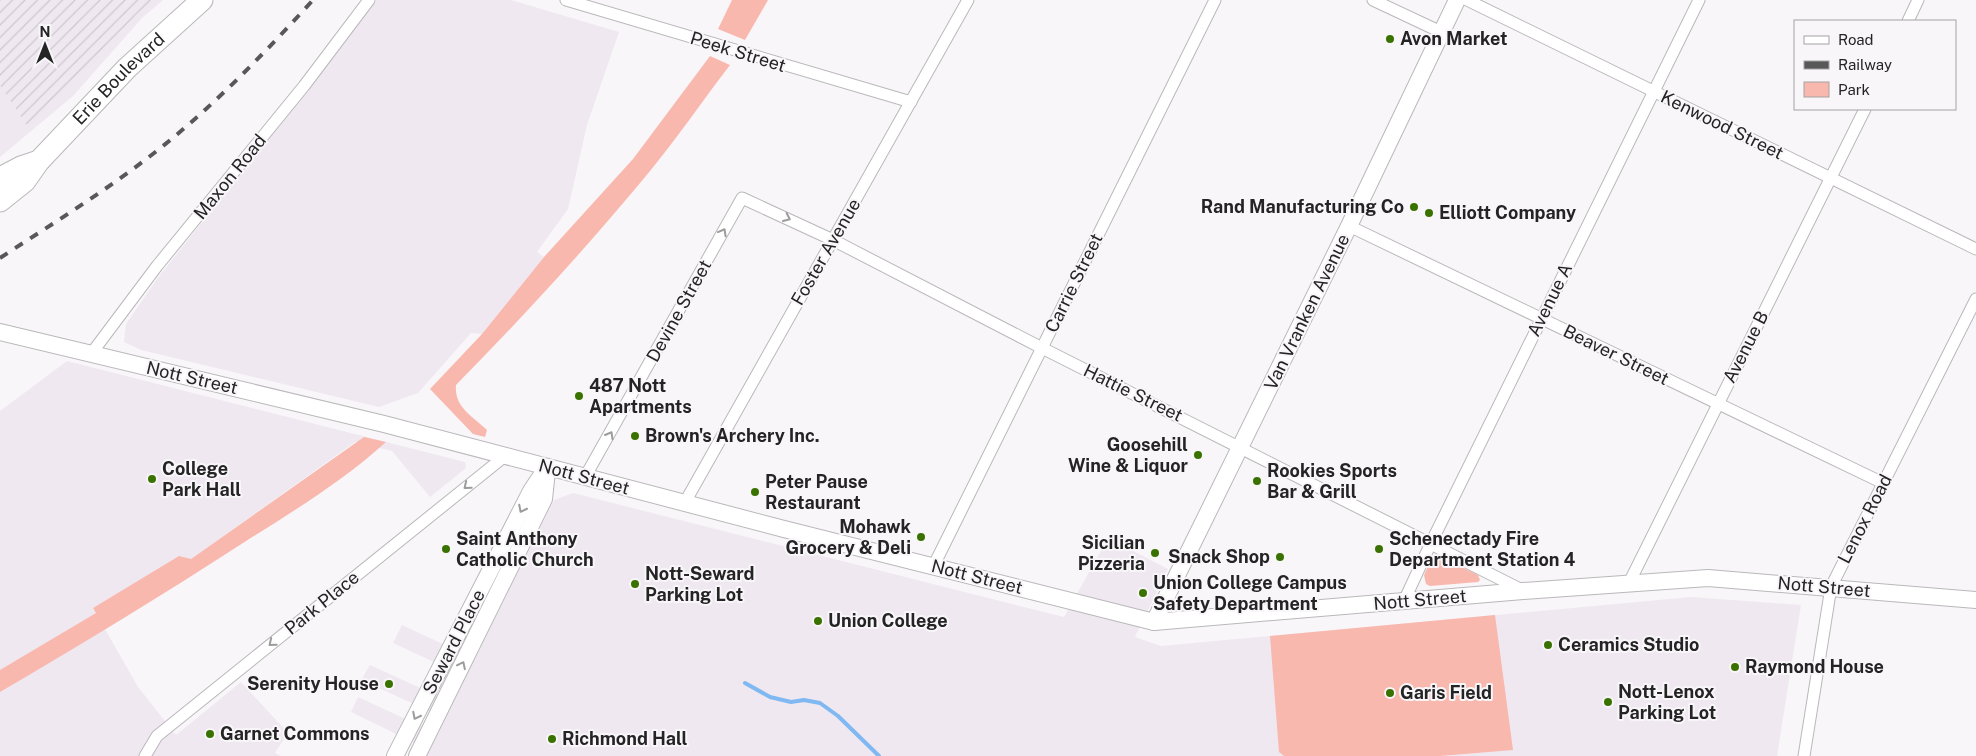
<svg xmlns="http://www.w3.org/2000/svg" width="1976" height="756" viewBox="0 0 1976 756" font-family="'Public Sans',sans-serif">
	<defs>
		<pattern id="industrial-furrows" width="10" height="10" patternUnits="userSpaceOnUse" patternTransform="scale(1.25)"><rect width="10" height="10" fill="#efe8f1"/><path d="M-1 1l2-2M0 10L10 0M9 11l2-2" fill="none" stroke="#cdc7ce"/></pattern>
	</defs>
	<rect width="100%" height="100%" fill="#f8f6f9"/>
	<!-- built -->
	<g fill="#efe8f1">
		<polygon points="0,0 163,0 142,18 73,96 0,157"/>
		<polygon points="377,0 511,0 619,32 587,125 568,209 537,252 544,257 482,334 471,333 418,393 379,407 141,350 124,342 126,324 157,279"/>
		<polygon points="67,361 465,462 466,468 430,497 392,451 355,442 191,559 93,608 138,687 176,735 241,682 288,733 275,753 281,756 0,756 0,411"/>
		<polygon points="573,493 1064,617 1108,538 1168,569 1135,637 1161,646 1691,597 1801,605 1777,756 427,756 429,750 351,712 358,697 438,734 445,718 361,680 370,665 453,703 466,677 393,643 402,625 475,659 554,500"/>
	</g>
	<!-- industrial -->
	<polygon fill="url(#industrial-furrows)" points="0,0 153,0 137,14 28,127 0,85"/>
	<!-- green -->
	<g fill="#f9b8ad">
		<polygon points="732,0 768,0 745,40 718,29"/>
		<path d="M710,56l20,9c-27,35 -52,72 -80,106 -61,74 -126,145 -194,214 -2,22 16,31 31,45l-2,7 -12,-3 -43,-45 52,-55 62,-77 89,-98z"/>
		<path d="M364,437l22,5c-43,39 -94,70 -143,101 -80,52 -161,101 -243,149v-22l96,-57 -3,-5 86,-52 12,3z"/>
		<polygon points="1434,554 1478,575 1480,580 1478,582 1430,586 1426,584 1424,575"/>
		<polygon points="1495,615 1513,750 1440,756 1284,756 1279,752 1270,636"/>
	</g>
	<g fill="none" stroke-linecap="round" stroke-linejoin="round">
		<!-- stream -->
		<polyline stroke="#80b8f2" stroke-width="4" points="745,683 770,697 791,702 804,700 820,703 838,716 879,756"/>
		<defs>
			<g id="street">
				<polyline points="566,0 911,102"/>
				<polyline points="1373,0 1441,32"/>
				<polyline points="1467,0 1976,249"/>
				<polyline points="1908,21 1918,0"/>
				<polyline points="1349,226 1883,483"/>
				<polyline points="91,354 157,266 304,86 369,0"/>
				<polyline points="585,477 742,198 833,240 1042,348 1522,590"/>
				<polyline points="684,504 968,0"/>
				<polyline points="933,567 1215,0"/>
				<polyline points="1628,585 1865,109"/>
				<polyline points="1404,601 1431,543 1699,0"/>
				<polyline points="145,756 157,736 505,456"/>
				<polyline points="1804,756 1831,587 1976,299"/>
			</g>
			<g id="secondary">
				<polyline points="0,332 384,424 784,529 1154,622 1523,591 1708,578 1976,600"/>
				<polyline points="1154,622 1349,226 1457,0"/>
				<polyline points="395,756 531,491 547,467"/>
				<polyline points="417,756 544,499 547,471"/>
			</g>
			<g id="highway">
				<polyline points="0,178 21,167 39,161"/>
				<path id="s1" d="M0,201l25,-20 14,-20 88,-93 75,-68"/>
			</g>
		</defs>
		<!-- street casing -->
		<use href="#street" stroke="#bab8ba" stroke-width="13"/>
		<!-- secondary casing -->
		<use href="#secondary" stroke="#bab8ba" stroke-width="18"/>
		<!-- highway casing -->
		<use href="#highway" stroke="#bab8ba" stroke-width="23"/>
		<!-- street -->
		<use href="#street" stroke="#fff" stroke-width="11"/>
		<!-- secondary -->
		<use href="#secondary" stroke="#fff" stroke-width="16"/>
		<!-- highway -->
		<use href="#highway" stroke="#fff" stroke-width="21"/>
		<!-- rail -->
		<path stroke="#595859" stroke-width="4" stroke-dasharray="9 9" stroke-linecap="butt" d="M0,258c49,-32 99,-63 145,-98 62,-47 116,-103 168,-160"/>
	</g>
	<!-- one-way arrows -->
	<defs><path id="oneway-chevron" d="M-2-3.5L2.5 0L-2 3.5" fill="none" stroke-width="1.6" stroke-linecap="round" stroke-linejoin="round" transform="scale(1.25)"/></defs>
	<g stroke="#9d9c9d">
		<use href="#oneway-chevron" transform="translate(787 218) rotate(25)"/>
		<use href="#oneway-chevron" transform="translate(723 232) rotate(-61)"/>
		<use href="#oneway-chevron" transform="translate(610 435) rotate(-60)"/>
		<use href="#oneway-chevron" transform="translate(467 486) rotate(141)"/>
		<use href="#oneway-chevron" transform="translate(522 509) rotate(117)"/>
		<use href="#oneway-chevron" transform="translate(272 643) rotate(141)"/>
		<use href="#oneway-chevron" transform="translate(462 665) rotate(-64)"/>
		<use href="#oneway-chevron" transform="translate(416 716) rotate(117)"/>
	</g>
	<!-- markers -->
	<g fill="#3a7200" stroke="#f8f6f9" stroke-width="2">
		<circle cx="1390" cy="39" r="5"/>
		<circle cx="1414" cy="207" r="5"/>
		<circle cx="1429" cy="213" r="5"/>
		<circle cx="579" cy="396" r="5"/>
		<circle cx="635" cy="436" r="5"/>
		<circle cx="1198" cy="455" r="5"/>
		<circle cx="152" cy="479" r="5"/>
		<circle cx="1257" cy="481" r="5"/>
		<circle cx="755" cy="492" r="5"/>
		<circle cx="921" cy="537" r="5"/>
		<circle cx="446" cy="549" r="5"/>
		<circle cx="1379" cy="549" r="5"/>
		<circle cx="1155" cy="553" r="5"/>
		<circle cx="1280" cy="557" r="5"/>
		<circle cx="635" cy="584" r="5"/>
		<circle cx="1143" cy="593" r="5"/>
		<circle cx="818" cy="621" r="5"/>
		<circle cx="1548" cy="645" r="5"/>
		<circle cx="1735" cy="667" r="5"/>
		<circle cx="389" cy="684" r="5"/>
		<circle cx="1390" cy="693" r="5"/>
		<circle cx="1608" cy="702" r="5"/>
		<circle cx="210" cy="734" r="5"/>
		<circle cx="552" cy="739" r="5"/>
	</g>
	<g text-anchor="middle" stroke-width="4" stroke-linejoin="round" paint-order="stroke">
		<!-- poi labels -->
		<g font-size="18" font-weight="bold" fill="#252425" stroke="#f8f6f9" text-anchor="start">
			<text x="1400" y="45">Avon Market</text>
			<text x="1404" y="213" text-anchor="end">Rand Manufacturing Co</text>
			<text x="1439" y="219">Elliott Company</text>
			<text x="589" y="392">487 Nott<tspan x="589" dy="21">Apartments</tspan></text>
			<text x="645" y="442">Brown's Archery Inc.</text>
			<text x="1188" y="451" text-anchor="end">Goosehill<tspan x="1188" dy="21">Wine &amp; Liquor</tspan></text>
			<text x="162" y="475">College<tspan x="162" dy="21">Park Hall</tspan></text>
			<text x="1267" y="477">Rookies Sports<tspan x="1267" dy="21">Bar &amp; Grill</tspan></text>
			<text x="765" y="488">Peter Pause<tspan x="765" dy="21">Restaurant</tspan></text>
			<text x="911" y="533" text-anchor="end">Mohawk<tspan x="911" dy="21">Grocery &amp; Deli</tspan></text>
			<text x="456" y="545">Saint Anthony<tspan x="456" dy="21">Catholic Church</tspan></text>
			<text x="1389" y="545">Schenectady Fire<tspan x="1389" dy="21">Department Station 4</tspan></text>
			<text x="1145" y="549" text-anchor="end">Sicilian<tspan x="1145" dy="21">Pizzeria</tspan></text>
			<text x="1270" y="563" text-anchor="end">Snack Shop</text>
			<text x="645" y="580">Nott-Seward<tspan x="645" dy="21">Parking Lot</tspan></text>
			<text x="1153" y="589">Union College Campus<tspan x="1153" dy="21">Safety Department</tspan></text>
			<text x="828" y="627">Union College</text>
			<text x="1558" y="651">Ceramics Studio</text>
			<text x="1745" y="673">Raymond House</text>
			<text x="379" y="690" text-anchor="end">Serenity House</text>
			<text x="1618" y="698">Nott-Lenox<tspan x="1618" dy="21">Parking Lot</tspan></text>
			<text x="1400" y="699">Garis Field</text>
			<text x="220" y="740">Garnet Commons</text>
			<text x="562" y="745">Richmond Hall</text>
		</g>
		<!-- street labels -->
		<g font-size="18" fill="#252425" stroke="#f8f6f9">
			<text transform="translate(738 52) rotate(17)" y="6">Peek Street</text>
			<text dy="6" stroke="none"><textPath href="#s1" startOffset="171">Erie Boulevard</textPath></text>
			<text transform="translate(1722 125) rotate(26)" y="6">Kenwood Street</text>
			<text transform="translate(230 177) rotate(-51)" y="6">Maxon Road</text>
			<text transform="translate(826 252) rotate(-60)" y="6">Foster Avenue</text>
			<text transform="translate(1074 283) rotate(-64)" y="6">Carrie Street</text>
			<text transform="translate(1550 300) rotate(-64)" y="6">Avenue A</text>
			<text transform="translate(679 311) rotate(-61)" y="6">Devine Street</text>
			<text transform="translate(1307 312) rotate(-64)" y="6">Van Vranken Avenue</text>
			<text transform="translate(1746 347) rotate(-63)" y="6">Avenue B</text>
			<text transform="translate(1616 355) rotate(26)" y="6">Beaver Street</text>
			<text transform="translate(192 378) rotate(13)" y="6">Nott Street</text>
			<text transform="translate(1133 393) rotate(26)" y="6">Hattie Street</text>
			<text transform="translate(584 477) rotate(15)" y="6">Nott Street</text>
			<text transform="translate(1865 519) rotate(-63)" y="6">Lenox Road</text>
			<text transform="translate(977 577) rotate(14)" y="6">Nott Street</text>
			<text transform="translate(1824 587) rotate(5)" y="6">Nott Street</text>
			<text transform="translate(1420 600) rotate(-5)" y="6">Nott Street</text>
			<text transform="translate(322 603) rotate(-39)" y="6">Park Place</text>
			<text transform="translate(454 642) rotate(-63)" y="6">Seward Place</text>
		</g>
	</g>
	<!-- legend -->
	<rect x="1794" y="20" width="162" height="90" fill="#f8f6f9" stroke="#a4a2a4"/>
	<rect x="1804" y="36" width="25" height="8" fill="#ffffff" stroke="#a4a2a4"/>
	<text x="1838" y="45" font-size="15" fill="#252425">Road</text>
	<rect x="1804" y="61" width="25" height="8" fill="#595859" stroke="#a4a2a4"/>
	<text x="1838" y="70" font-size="15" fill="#252425">Railway</text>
	<rect x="1804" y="82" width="25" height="15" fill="#f9b8ad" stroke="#a4a2a4"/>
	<text x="1838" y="95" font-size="15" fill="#252425">Park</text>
	<!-- north arrow -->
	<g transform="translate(45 45)" stroke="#f8f6f9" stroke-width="4" paint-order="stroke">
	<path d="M0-4L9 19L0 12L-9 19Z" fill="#252425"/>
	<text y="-8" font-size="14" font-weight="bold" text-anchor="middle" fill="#252425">N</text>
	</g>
</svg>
